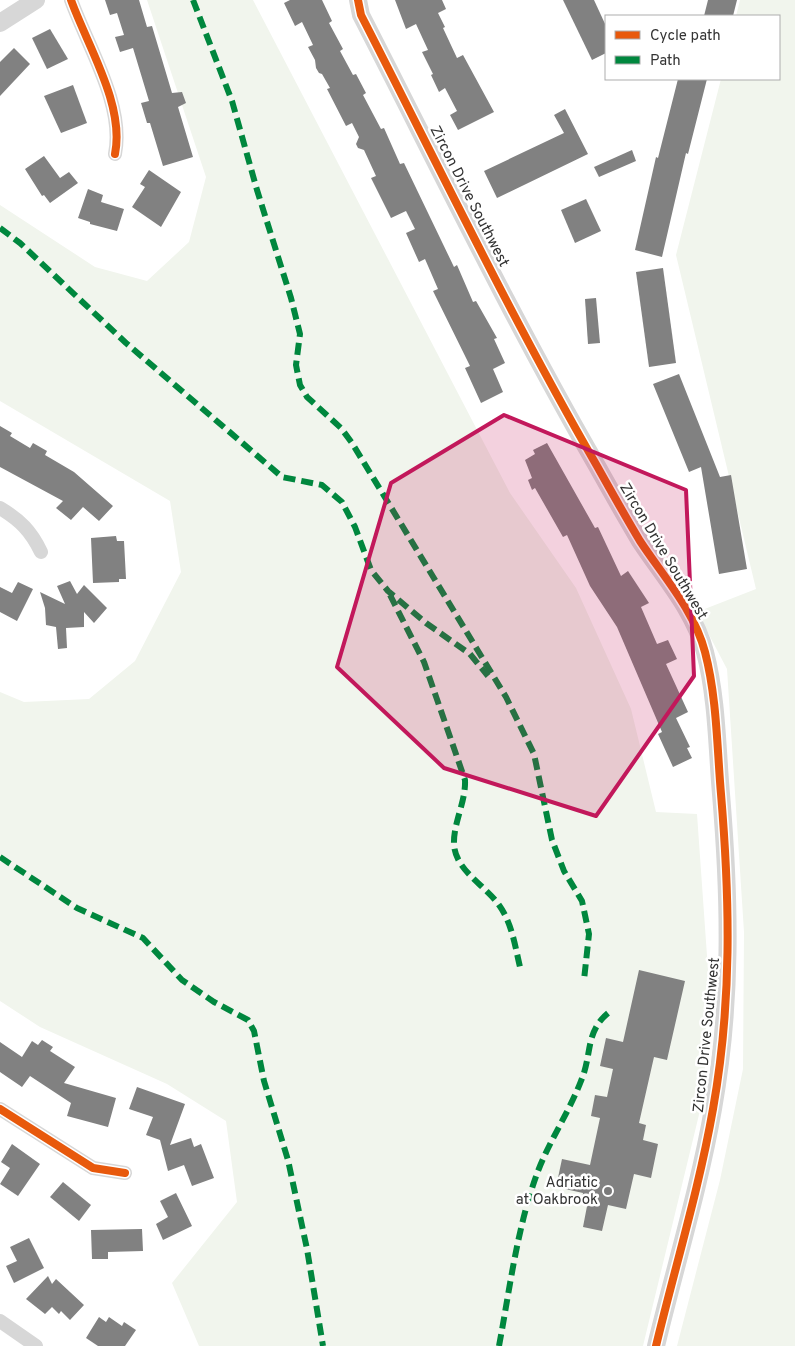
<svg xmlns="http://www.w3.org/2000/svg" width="795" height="1346" viewBox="0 0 795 1346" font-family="Overpass,sans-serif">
	<rect width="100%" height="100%" fill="#fff"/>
	<!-- green -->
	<g fill="#f1f5ed">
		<polygon points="147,0 253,0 510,493 576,588 631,709 656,812 697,814 708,970 704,1094 643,1346 199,1346 172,1283 237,1202 226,1121 167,1084 40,1027 0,1001 0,692 24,702 89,699 135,661 181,572 170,501 0,401 0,205 95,267 147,281 189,242 206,177"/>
		<polygon points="740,0 795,0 795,1346 677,1346 720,1180 743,1069 744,932 727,669 697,612 756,589 676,255 721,79 779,79 779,16 736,16"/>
	</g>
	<!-- building -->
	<g fill="#818181">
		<polygon points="105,0 139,0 147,27 152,26 172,93 182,92 186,103 178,107 193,157 163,166 150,123 147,123 141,103 149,101 133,48 120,52 115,37 124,35 117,13 110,15"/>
		<polygon points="290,0 322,0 332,21 329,23 343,49 340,51 353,75 356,74 366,93 363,95 381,129 384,128 400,164 404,163 454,267 457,265 473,302 476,301 497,338 494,339 505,363 493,369 503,392 481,403 465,368 470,366 433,291 438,289 425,259 419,262 406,233 415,229 406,211 391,218 371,178 376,176 364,150 358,148 356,144 359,137 352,123 346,126 327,89 330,88 322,74 319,73 316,68 315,60 308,47 313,45 302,22 295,26 284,3"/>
		<polygon points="395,0 442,0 446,9 438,13 445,27 443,28 457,58 463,55 494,112 458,130 450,115 457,111 445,88 439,92 431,75 433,74 422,52 428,50 416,24 406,29"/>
		<polygon points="563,0 594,0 606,26 606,53 592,60"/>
		<polygon points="708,0 737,0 733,16 704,16"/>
		<polygon points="50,29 68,59 47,69 32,38"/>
		<polygon points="14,48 30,64 0,96 0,62"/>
		<polygon points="678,79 707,79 688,154 686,153 662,257 635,250 656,157 658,158"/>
		<polygon points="73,85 87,123 61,133 44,96"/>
		<polygon points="565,109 588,154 497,198 484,171 564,133 554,115"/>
		<polygon points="632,150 636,161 599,177 594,167"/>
		<polygon points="44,156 60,178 69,172 78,183 50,203 44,195 42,196 25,169"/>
		<polygon points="149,170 181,192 161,227 132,207 145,187 140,184"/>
		<polygon points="88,189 103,195 101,202 124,209 117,231 90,224 90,222 78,218"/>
		<polygon points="586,199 601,231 575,243 561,210"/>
		<polygon points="663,268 676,363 649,367 636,272"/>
		<polygon points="596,298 600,343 588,344 585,299"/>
		<polygon points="679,374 720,477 731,475 747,569 719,574 701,467 689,472 653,384"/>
		<polygon points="0,426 12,433 10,436 30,448 33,443 47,451 45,455 74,472 113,506 99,521 83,507 71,520 56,508 63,501 0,467"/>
		<polygon points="547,443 595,528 598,527 621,576 628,571 649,603 641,607 657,644 668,640 677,659 666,664 688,712 676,718 690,747 687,748 692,758 673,767 658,734 662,732 617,627 590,586 567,535 563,537 535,488 532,490 528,480 532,478 525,460 535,454 533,450"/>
		<polygon points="116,536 117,541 124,541 126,579 119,579 119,582 93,583 91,538"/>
		<polygon points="70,581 77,594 84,585 107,608 94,623 84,612 84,627 66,628 67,648 58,649 56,627 46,625 45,608 40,592 65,604 57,586"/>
		<polygon points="18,582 33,589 17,621 0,612 0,587 12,593"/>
		<polygon points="639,970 685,981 667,1060 654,1057 639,1123 646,1125 643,1140 658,1144 651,1178 634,1174 626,1209 608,1205 602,1231 583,1227 588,1201 582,1199 583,1193 556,1187 562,1159 590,1165 600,1118 591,1116 595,1095 607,1097 613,1069 600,1066 606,1038 623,1042"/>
		<polygon points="42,1040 53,1047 50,1051 75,1067 64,1083 116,1098 108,1127 67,1116 71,1103 30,1076 22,1087 0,1072 0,1042 22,1057 32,1041 38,1045"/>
		<polygon points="137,1087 185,1104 170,1145 191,1138 194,1147 201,1144 214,1178 192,1186 184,1165 168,1171 160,1140 146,1135 153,1117 129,1109"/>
		<polygon points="12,1144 40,1164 18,1196 0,1184 10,1168 1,1162"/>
		<polygon points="63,1182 91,1205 79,1221 50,1197"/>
		<polygon points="176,1193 192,1226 163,1240 156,1224 168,1217 160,1201"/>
		<polygon points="142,1229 143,1251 108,1252 108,1259 92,1259 91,1230"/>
		<polygon points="29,1238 44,1268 14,1283 6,1266 17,1261 10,1247"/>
		<polygon points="48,1276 52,1284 56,1279 84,1305 70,1320 61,1311 59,1314 52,1307 45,1314 26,1299"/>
		<polygon points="99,1317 106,1322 109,1317 122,1326 124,1322 136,1330 125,1346 98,1346 86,1338"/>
	</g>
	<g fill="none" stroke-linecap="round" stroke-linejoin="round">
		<!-- minor -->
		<g stroke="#d7d7d7" stroke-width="14">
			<path d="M71,0c16,45 54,105 44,154"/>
			<path d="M0,508c20,12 31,23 41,44"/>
			<polyline points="0,1109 93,1168 125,1173"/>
			<polyline points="0,1321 36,1346"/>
		</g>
		<!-- tertiary -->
		<g stroke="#d7d7d7" stroke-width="18">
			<path d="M358,0l3,15c77,150 151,304 236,451 14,25 28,50 43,75 23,35 54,69 65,111 12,46 12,96 16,142 9,108 11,208 -8,315 -14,80 -38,158 -57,237"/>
			<polyline points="0,23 36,0"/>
		</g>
		<!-- quiet -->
		<g stroke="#00873e" stroke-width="6" stroke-dasharray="12 6" stroke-linecap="butt">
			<polyline points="193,0 232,101 257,190 291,298 300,334 296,365 300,385 307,397 341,428 352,443 506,697 534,754 552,840 564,871 582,901 589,934 584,980"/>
			<polyline points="0,228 20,243 126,343 282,477 322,485 342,502 355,527 371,570 388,591 426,623 470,654 488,676"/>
			<path d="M390,595l34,67 41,118c1,22 -12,43 -11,65 2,26 31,40 45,60 13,18 16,41 21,62"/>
			<polyline points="0,857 77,908 143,938 182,980 214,1002 248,1020 254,1031 264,1081 288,1160 307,1249 323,1346"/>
			<path d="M499,1346c11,-58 18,-119 39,-175 12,-31 31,-59 43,-90 12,-28 3,-51 31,-71"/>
		</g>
		<defs>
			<g id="cycleway">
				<path d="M71,0c16,45 54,105 44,154"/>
				<path d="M358,0l3,15c77,150 151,304 236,451 14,25 28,50 43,75 23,35 54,69 65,111 12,46 12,96 16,142 9,108 11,208 -8,315 -14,80 -38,158 -57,237"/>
				<polyline points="0,1109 93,1168 125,1173"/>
			</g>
		</defs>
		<!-- cycleway casing -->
		<use href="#cycleway" stroke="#fff" stroke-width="11"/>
		<!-- cycleway -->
		<use href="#cycleway" stroke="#e8590c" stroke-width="8"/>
	</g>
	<!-- marked area -->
	<path fill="#c2185b" fill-opacity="0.2" stroke="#c2185b" stroke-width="4" stroke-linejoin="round" d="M504,415l182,75 8,186 -98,140 -152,-48 -107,-101 54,-184z"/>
	<!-- markers -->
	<circle fill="#7a7a7a" stroke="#fff" stroke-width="2" cx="608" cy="1191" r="5"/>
	<g text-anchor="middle" stroke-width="5" stroke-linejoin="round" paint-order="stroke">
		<!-- street labels -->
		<g font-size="15" fill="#333" stroke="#fff">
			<text transform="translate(470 196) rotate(63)" y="5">Zircon Drive Southwest</text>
			<text transform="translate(664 551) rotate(59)" y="5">Zircon Drive Southwest</text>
			<text transform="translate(706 1035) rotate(-84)" y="5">Zircon Drive Southwest</text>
		</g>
		<!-- poi labels -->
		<g font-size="15" fill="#333" stroke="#fff" text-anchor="end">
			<text x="598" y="1187">Adriatic<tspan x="598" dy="17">at Oakbrook</tspan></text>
		</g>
	</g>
	<!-- legend -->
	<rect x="605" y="15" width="175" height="65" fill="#ffffff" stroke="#adadad"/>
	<rect x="615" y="31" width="25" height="8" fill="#e8590c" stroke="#adadad"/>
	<text x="650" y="40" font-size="15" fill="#333333">Cycle path</text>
	<rect x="615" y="56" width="25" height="8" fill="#00873e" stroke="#adadad"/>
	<text x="650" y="65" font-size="15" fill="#333333">Path</text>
</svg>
